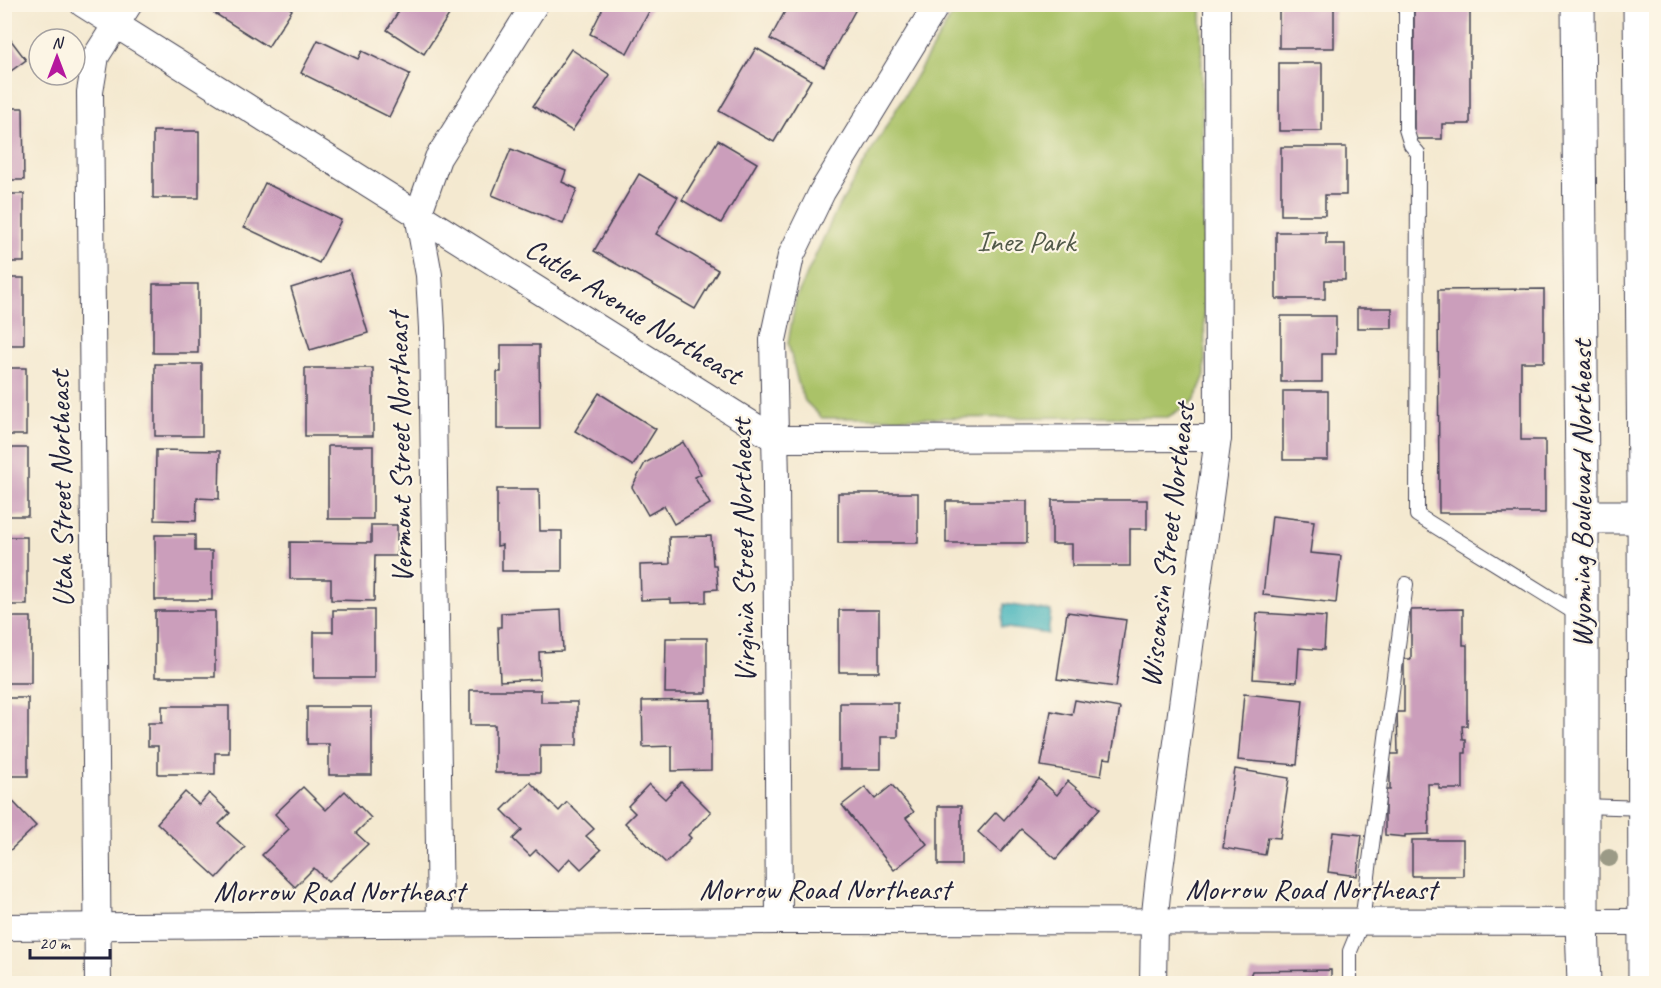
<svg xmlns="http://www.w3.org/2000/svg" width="1661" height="988" viewBox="0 0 1661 988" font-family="Caveat,sans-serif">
	<rect width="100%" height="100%" fill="#fcf5e5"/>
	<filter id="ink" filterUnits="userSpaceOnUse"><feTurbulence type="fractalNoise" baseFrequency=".0167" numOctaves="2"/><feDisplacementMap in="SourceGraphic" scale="12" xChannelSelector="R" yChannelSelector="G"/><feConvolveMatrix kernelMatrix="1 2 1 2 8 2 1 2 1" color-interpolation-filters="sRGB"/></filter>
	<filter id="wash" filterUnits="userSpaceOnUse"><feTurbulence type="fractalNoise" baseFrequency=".008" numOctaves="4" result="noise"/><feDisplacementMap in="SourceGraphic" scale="24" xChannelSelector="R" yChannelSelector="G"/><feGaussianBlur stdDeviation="1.35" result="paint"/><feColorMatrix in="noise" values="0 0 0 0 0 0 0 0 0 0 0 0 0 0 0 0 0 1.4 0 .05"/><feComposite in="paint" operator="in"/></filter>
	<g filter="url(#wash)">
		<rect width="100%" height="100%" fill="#f4e9d0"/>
		<!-- green -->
		<polygon fill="#aac267" stroke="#667251" stroke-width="1.5" points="958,5 1201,5 1205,375 1194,401 1168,417 822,418 805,401 798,383 788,343 796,298 836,211"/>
		<!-- water -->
		<polygon fill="#44b4bb" stroke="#336b7b" stroke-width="1.5" points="1004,604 1051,611 1048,634 1001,627"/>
		<g id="blocks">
			<!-- building -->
			<g fill="#cb9ebb">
				<polygon points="200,4 284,4 292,10 268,47"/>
				<polygon points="403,4 456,4 424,54 387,30"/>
				<polygon points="605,4 653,4 627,53 590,34"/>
				<polygon points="789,4 852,4 857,7 824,67 770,39"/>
				<rect x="1279" y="4" width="55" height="44"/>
				<polygon points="1414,4 1470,4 1470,124 1442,124 1442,139 1414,139"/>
				<polygon points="4,31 26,60 4,76"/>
				<polygon points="318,40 358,59 362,51 410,74 389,117 301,73"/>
				<polygon points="756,48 811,80 774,142 719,111"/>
				<polygon points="571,49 610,75 572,131 533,106"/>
				<rect x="1279" y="63" width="43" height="68"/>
				<polygon points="4,108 23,108 24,180 4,180"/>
				<rect x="153" y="131" width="46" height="67"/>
				<polygon points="718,140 757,163 721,223 682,200"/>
				<polygon points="1281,147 1346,147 1346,195 1325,195 1325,215 1281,215"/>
				<polygon points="511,149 566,171 562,182 577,189 563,224 492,195"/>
				<polygon points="639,174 678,197 656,234 718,270 695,309 594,251"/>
				<polygon points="265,183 341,220 319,263 244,227"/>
				<rect x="4" y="194" width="20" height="68"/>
				<polygon points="1276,232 1326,232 1326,244 1345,244 1345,280 1325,280 1325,299 1276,299"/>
				<polygon points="349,270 368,333 310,350 291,288"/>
				<rect x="4" y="278" width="20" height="67"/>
				<rect x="153" y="284" width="45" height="69"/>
				<polygon points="1544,289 1544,362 1521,362 1521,440 1545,440 1545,513 1439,513 1438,290"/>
				<rect x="1357" y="308" width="35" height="20"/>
				<polygon points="1281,316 1336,316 1336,354 1322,354 1322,382 1281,382"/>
				<polygon points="501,345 539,345 540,429 497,429 497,372 501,372"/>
				<rect x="155" y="364" width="47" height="72"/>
				<rect x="4" y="368" width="22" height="67"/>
				<rect x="305" y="368" width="68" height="68"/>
				<rect x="1283" y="391" width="45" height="69"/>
				<polygon points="599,393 656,429 633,466 575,431"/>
				<polygon points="683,442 701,474 695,477 710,504 674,524 664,506 648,515 632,487 645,463"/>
				<rect x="328" y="446" width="45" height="73"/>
				<rect x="4" y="448" width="24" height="68"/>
				<polygon points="156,450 220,451 219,499 197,498 196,521 155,520"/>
				<polygon points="497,489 539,489 540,531 562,531 562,571 502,571 502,545 497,546"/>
				<rect x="838" y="493" width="80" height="50"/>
				<polygon points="1052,500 1147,500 1147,529 1130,529 1130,566 1072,566 1072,544 1052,544"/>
				<rect x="946" y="501" width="81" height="42"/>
				<polygon points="1272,516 1314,521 1310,553 1341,556 1336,603 1263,595"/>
				<polygon points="371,525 397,525 397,556 375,556 374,601 331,600 331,579 290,579 290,542 371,543"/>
				<polygon points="155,535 195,535 195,551 212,551 212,600 155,600"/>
				<polygon points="711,536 713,565 716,565 718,589 706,590 706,602 671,603 671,599 641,600 640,565 670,564 669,537"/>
				<rect x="4" y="537" width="23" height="68"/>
				<polygon points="1463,609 1463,645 1467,645 1467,726 1462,726 1463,740 1466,740 1466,753 1463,753 1463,789 1439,789 1439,784 1428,784 1429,834 1405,835 1405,837 1385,835 1385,790 1390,790 1390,754 1398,754 1397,712 1404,712 1404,659 1411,659 1411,610"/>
				<polygon points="333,610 374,610 374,678 314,678 314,632 333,632"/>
				<polygon points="561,610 563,651 539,652 540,679 500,681 498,627 501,627 501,613"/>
				<rect x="839" y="610" width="40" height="62"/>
				<rect x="155" y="611" width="60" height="66"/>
				<polygon points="1067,612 1126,620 1116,687 1057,679"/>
				<polygon points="1257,613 1326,617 1324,650 1299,648 1297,682 1253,679"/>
				<rect x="4" y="617" width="27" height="66"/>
				<polygon points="666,638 707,638 707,693 665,693"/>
				<polygon points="470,690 541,690 541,702 577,702 577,745 540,745 540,773 495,773 495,725 470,725"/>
				<polygon points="1244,694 1303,700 1297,765 1238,760"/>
				<rect x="5" y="698" width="23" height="78"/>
				<polygon points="711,700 711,770 672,771 672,746 643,747 642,701"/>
				<polygon points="1075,700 1120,708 1111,759 1104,758 1101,776 1041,766 1051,711 1072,715"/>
				<polygon points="840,703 898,703 898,737 881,737 881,769 840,769"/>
				<polygon points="162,706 229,706 229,753 215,753 215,774 158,774 158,746 148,746 148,723 162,723"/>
				<polygon points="307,707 372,707 372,775 329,775 329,744 307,744"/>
				<polygon points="1235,769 1289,778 1280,838 1268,837 1265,855 1223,848"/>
				<polygon points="1039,779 1057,795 1068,781 1100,808 1056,859 1021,829 1001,852 978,832 996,812 1004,820"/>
				<polygon points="530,782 559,811 567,802 594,829 586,836 601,850 581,869 570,858 558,871 536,850 530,856 513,839 522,830 502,810"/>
				<polygon points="681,782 711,812 688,835 691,838 666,863 625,823 635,813 628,806 649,784 665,799"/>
				<polygon points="892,785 914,812 906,818 927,844 894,870 842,805 865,787 875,799"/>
				<polygon points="303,787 326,810 345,791 371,818 356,833 368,844 328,882 314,868 295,887 262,855 289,829 275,814"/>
				<polygon points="4,792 36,826 4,856"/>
				<polygon points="185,792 199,805 209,793 230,813 219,824 245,847 217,878 157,823"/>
				<rect x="938" y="806" width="23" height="59"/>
				<polygon points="1333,832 1362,835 1357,876 1328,872"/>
				<rect x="1412" y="840" width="51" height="36"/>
				<polygon points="1331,970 1331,984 1247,984 1252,971"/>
			</g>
		</g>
	</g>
	<g filter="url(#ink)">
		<use href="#blocks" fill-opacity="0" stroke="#424051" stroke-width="1.5"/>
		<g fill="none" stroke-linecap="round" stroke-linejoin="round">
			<defs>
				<g id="lane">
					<polyline points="1406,4 1406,129 1411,145 1418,153 1417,515 1580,616"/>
					<polyline points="1582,806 1646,808"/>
					<polyline points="1350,984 1350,951 1362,922 1406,584"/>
				</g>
				<g id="street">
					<polyline points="83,4 775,439 1218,438"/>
					<polyline points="779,921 776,481 773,340 791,256 822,192 937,4"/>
					<polyline points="440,923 432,328 429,275 418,215 438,158 535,4"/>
					<polyline points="4,927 779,921 1645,922"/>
					<polyline points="98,984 90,92 96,56 129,4"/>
					<polyline points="1153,984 1154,923 1159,876 1218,438 1217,4"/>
				</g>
				<g id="secondary">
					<polyline points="1578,4 1582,485 1582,922 1584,984"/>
					<polyline points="1640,4 1644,485 1645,984"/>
					<polyline points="1582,517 1656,517"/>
				</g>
			</defs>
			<!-- lane casing -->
			<use href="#lane" stroke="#424051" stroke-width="16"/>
			<!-- street casing -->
			<use href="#street" stroke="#424051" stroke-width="28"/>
			<!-- secondary casing -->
			<use href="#secondary" stroke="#424051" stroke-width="35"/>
			<!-- lane -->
			<use href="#lane" stroke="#fff" stroke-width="14"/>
			<!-- street -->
			<use href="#street" stroke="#fff" stroke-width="26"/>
			<!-- secondary -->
			<use href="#secondary" stroke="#fff" stroke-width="33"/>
		</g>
		<!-- trees -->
		<circle fill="#9b9a86" cx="1609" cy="858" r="9"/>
	</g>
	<g text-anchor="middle" stroke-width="4.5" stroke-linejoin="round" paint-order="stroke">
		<!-- park labels -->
		<g font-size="30" fill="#525a4a" stroke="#fcf5e5">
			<text x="1026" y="251">Inez Park</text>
		</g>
		<!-- street labels -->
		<g font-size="30" fill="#22223b" stroke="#fcf5e5">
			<text transform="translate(634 311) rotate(32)" y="10">Cutler Avenue Northeast</text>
			<text transform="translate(400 448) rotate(-91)" y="10">Vermont Street Northeast</text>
			<text transform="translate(61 489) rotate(-91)" y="10">Utah Street Northeast</text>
			<text transform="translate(1581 494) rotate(-90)" y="10">Wyoming Boulevard Northeast</text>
			<text transform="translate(1167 545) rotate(-83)" y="10">Wisconsin Street Northeast</text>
			<text transform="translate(743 551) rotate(-91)" y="10">Virginia Street Northeast</text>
			<text x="825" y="899">Morrow Road Northeast</text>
			<text x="1311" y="899">Morrow Road Northeast</text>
			<text x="339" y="901">Morrow Road Northeast</text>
		</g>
	</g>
	<!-- margin -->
	<rect width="1661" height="988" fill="none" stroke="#fcf5e5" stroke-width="24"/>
	<!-- north arrow -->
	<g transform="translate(57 57)"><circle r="28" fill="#fcf5e5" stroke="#a5a1a1" stroke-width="1.5"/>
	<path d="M0-4.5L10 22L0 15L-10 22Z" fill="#b5179e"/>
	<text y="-9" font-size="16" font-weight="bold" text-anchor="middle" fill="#22223b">N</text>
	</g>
	<!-- scale -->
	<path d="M30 949v9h80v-9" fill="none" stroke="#22223b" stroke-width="3"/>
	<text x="39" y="949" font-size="18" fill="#22223b" stroke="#fcf5e5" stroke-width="4.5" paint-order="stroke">20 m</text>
</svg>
